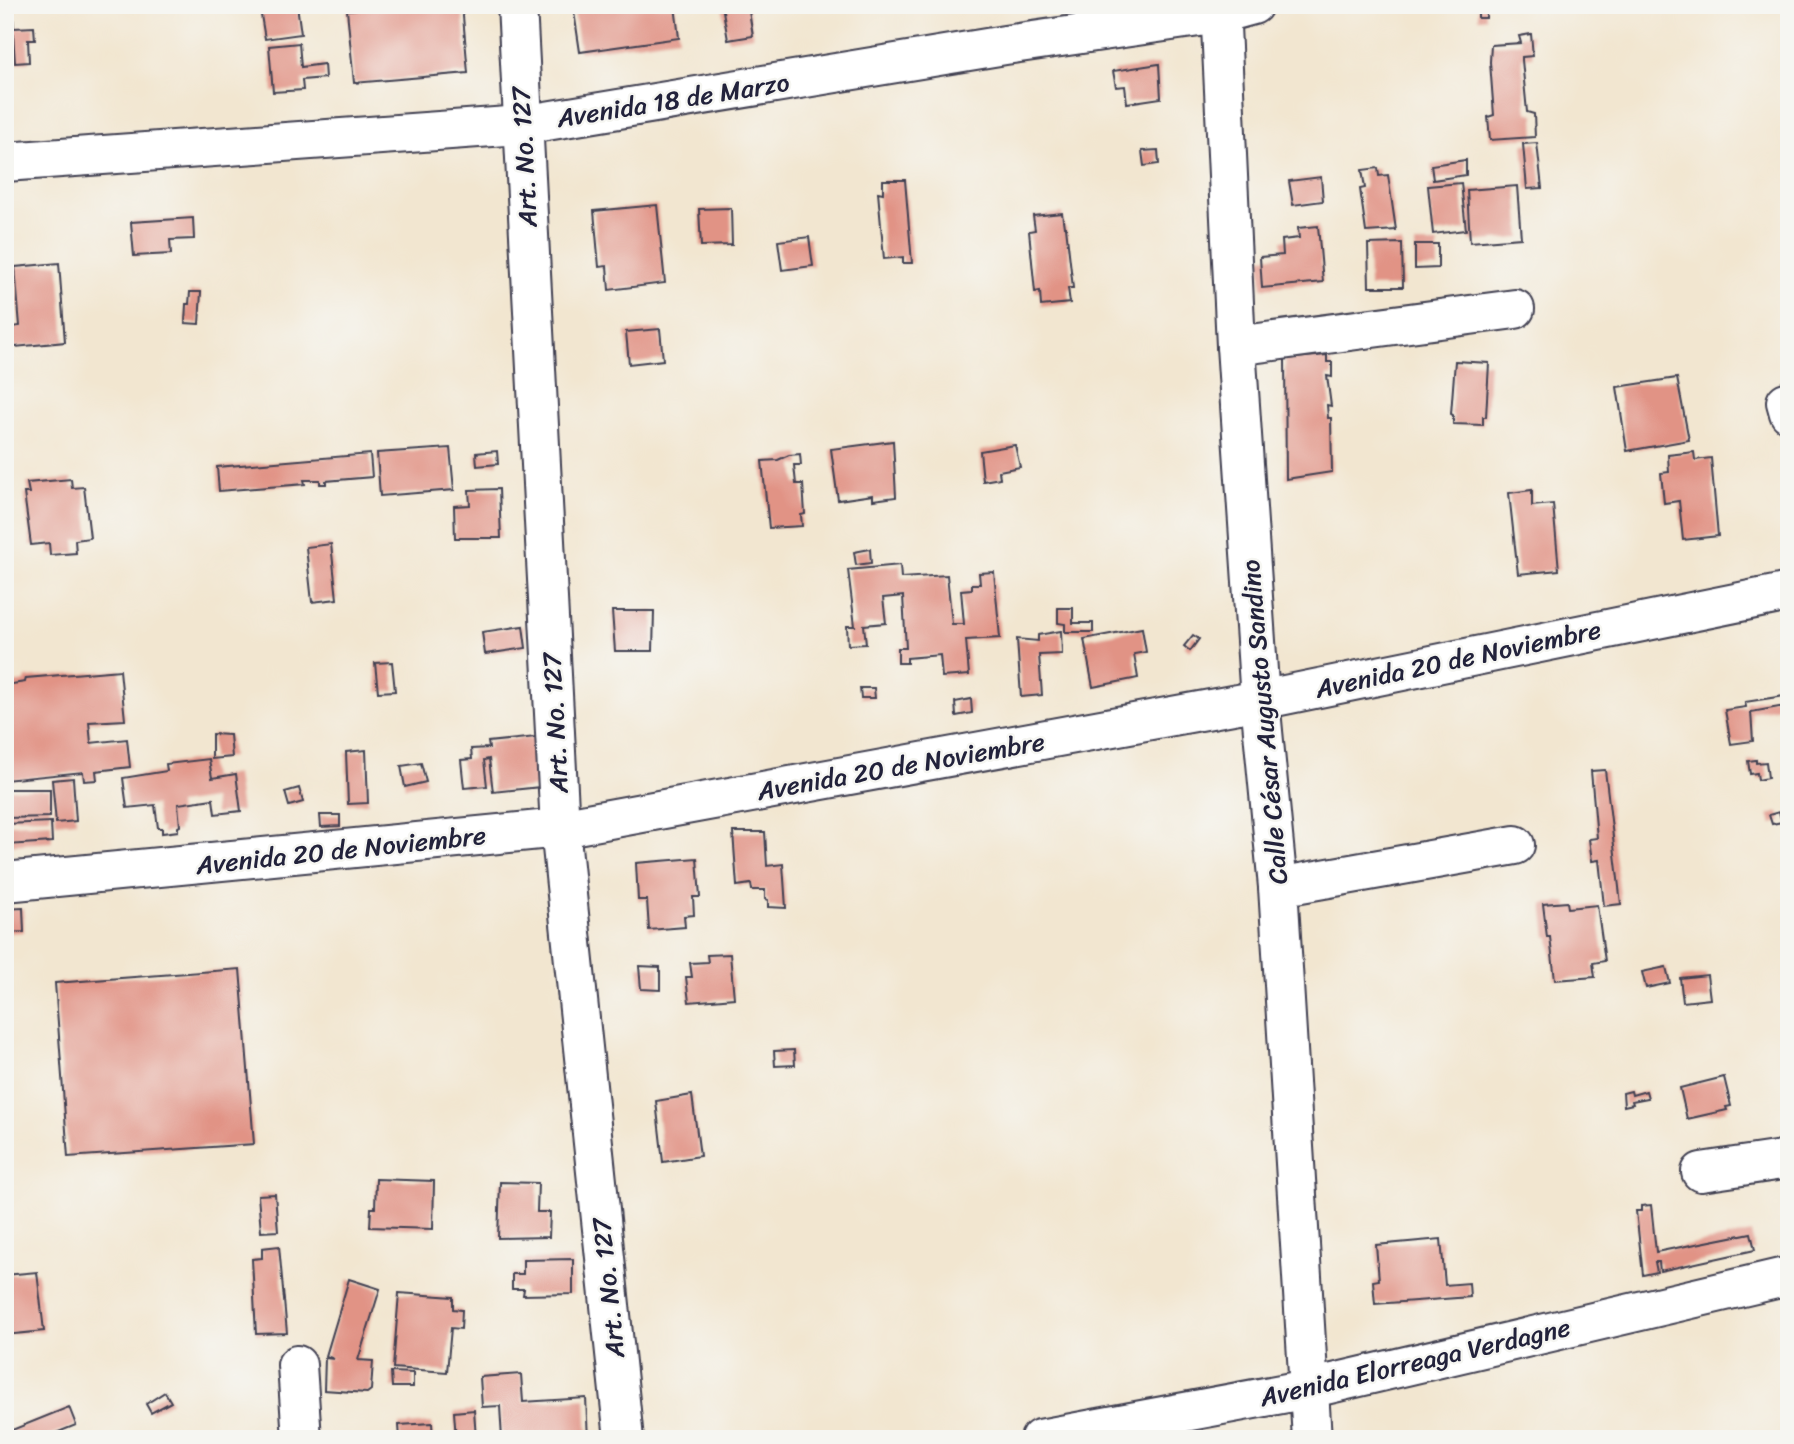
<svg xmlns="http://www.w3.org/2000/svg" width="1794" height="1444" viewBox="0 0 1794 1444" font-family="Sriracha,sans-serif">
	<rect width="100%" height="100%" fill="#f6f6f2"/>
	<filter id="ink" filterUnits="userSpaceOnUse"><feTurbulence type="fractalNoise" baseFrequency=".0143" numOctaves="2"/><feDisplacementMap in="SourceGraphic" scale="14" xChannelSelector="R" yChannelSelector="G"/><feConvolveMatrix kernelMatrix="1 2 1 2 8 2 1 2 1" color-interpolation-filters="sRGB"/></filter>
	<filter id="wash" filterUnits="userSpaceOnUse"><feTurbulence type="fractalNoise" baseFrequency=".00686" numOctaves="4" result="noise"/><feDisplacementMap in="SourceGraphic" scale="28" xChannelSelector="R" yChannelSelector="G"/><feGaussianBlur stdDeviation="1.57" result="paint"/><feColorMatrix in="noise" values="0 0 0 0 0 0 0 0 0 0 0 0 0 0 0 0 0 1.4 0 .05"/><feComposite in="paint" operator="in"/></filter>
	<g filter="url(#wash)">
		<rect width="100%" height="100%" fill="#f2e6d0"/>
		<g id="blocks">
			<!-- building -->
			<g fill="#e19385">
				<polygon points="5,5 12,5 14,28 34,27 35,40 28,40 29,62 15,63 13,34 5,34"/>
				<polygon points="281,5 297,5 301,34 265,39 260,9"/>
				<polygon points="400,5 462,5 468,73 354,83 347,10"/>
				<polygon points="573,5 675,6 679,38 580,52"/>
				<polygon points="722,5 748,5 753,36 728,40"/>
				<polygon points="1486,7 1486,18 1478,18 1478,8"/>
				<polygon points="1531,34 1533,56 1522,57 1522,60 1527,112 1534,114 1535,137 1490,140 1488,117 1494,115 1490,62 1491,45 1521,43 1519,36"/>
				<polygon points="299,43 301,67 324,64 325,78 302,80 303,90 273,92 269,46"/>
				<polygon points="1159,64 1161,98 1127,103 1125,86 1116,87 1113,71"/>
				<polygon points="1537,143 1542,188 1527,189 1523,144"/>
				<polygon points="1158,150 1159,164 1144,166 1142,151"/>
				<polygon points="1466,160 1466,175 1433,180 1431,165"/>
				<polygon points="1378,168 1379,176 1388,175 1396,230 1366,232 1360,189 1365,188 1362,170"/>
				<polygon points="1321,177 1323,201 1293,205 1289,181"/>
				<polygon points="883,180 905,180 912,263 903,263 903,257 884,259 878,192 883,193"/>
				<polygon points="1461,183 1466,230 1433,234 1428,186"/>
				<polygon points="1517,186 1521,238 1470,242 1467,190"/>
				<polygon points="657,205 665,283 609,290 607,266 599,267 594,211"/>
				<polygon points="731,208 732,245 701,246 699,209"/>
				<polygon points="1062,213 1064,227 1066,227 1073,288 1068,288 1070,303 1041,306 1040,291 1035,292 1029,231 1035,230 1033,216"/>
				<polygon points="193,218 194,239 170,240 171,254 134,256 131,222"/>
				<polygon points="1318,226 1323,282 1262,288 1260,257 1283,255 1282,240 1299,238 1298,228"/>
				<polygon points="809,237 813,266 782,270 778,241"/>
				<polygon points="1402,243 1403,287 1369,287 1368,244"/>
				<polygon points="1415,244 1438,244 1438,268 1415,269"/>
				<polygon points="59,263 65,342 5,348 5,328 20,326 15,267"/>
				<polygon points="190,292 201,292 199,324 185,323 186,304 189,304"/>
				<polygon points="660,329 663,360 629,364 626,332"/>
				<polygon points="1327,355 1327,362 1332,362 1332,377 1327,376 1331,406 1327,405 1328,418 1331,418 1332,472 1286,479 1285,359"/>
				<polygon points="1455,361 1489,363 1486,417 1483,417 1483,425 1453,424 1453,415 1451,414"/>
				<polygon points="1677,378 1689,440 1627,451 1617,387"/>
				<polygon points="893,441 896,497 873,500 873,495 838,500 831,449"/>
				<polygon points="1015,445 1020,467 999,471 1000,478 983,481 980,451"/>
				<polygon points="450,448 454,490 380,496 377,453"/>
				<polygon points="497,451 498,464 477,466 476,453"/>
				<polygon points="1694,452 1695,460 1711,458 1718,536 1683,540 1679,501 1664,503 1661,473 1669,472 1668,455"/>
				<polygon points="370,454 372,477 326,481 326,484 320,484 320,480 304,480 305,484 219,491 217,467"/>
				<polygon points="800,454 801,465 794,465 796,484 803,484 805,514 801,515 802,526 769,528 762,461 778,460 789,455"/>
				<polygon points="71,479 72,488 84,487 90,538 75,540 76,553 50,555 49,543 31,545 24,493 29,493 27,483"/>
				<polygon points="499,489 501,538 455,538 454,506 470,505 469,490"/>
				<polygon points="1532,490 1532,506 1553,504 1559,570 1518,574 1509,493"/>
				<polygon points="331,544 337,599 312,602 306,547"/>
				<polygon points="870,549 871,563 856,565 854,552"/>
				<polygon points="900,565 901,578 947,575 952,624 964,624 961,590 972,589 972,584 980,584 979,573 994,572 1000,638 966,640 969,675 942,677 940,655 907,658 907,663 898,663 898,648 906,648 903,596 883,598 886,623 864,625 866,644 848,645 847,626 855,626 848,570"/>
				<polygon points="1058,608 1073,608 1073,623 1093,623 1093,632 1065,632 1065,624 1058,623"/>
				<polygon points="612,611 654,611 653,651 615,651"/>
				<polygon points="523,626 526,648 485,654 482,632"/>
				<polygon points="1142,628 1146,652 1134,654 1138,678 1093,687 1084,639"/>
				<polygon points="1061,631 1062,654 1039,655 1042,695 1021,697 1017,639 1038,641 1038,635"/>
				<polygon points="1193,635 1199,639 1190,651 1184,646"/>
				<polygon points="392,662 395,691 378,692 375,663"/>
				<polygon points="120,670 125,720 89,722 91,743 127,739 130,767 96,771 97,780 84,781 83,772 5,780 5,685 25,682 26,678"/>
				<polygon points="860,688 874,688 875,698 861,698"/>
				<polygon points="1784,696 1785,706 1751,712 1753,741 1731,744 1725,710 1746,707 1745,702"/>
				<polygon points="971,699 972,713 956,716 955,702"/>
				<polygon points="212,734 230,735 232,757 212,759"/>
				<polygon points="536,737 540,787 493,792 489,759 484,760 487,786 464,788 461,760 472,759 471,749 489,748 488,742"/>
				<polygon points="366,750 368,803 348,804 346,752"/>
				<polygon points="209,759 212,778 236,774 241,811 215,814 213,799 178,804 180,826 178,827 178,831 162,833 162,828 158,828 155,805 127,808 123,778 167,771 166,764"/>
				<polygon points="1756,760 1756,763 1766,762 1768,778 1758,780 1757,773 1750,774 1748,761"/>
				<polygon points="421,763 426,782 405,787 401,766"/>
				<polygon points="1605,770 1621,904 1604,906 1599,860 1592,861 1589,839 1597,838 1591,771"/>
				<polygon points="73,778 76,821 56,823 52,780"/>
				<polygon points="299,788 303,802 289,806 285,792"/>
				<polygon points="6,789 50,789 50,817 6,818"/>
				<polygon points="1779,812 1782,822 1772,824 1769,815"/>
				<polygon points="320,815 340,815 340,826 321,827"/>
				<polygon points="51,822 52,842 7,845 6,824"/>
				<polygon points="733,832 765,832 767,866 783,864 786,908 768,907 768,900 765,899 765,890 752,890 751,884 737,886"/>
				<polygon points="697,858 700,897 693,897 694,915 684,916 685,927 649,930 647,900 638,900 636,863"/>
				<polygon points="1567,902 1568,908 1597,905 1605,961 1593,963 1595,977 1555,980 1550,937 1547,937 1543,904"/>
				<polygon points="23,908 24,932 5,933 5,909"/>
				<polygon points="730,954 734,998 689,1002 686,977 692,977 690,963 708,962 707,955"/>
				<polygon points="639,966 660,967 660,990 641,989"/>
				<polygon points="1666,967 1670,983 1646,988 1642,972"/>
				<polygon points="240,969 254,1144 68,1157 55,983"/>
				<polygon points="1707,975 1710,999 1683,1002 1680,978"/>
				<polygon points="794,1050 795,1065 775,1066 774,1051"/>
				<polygon points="1724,1077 1731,1106 1726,1107 1727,1110 1687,1119 1680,1088"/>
				<polygon points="1631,1091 1632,1095 1646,1091 1648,1098 1632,1101 1633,1104 1624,1106 1623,1093"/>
				<polygon points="692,1095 700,1156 663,1162 656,1101"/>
				<polygon points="376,1179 434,1181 433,1229 370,1227 371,1208 375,1208"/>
				<polygon points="500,1182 538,1183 537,1212 550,1212 549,1237 498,1238"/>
				<polygon points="275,1194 278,1231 261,1232 258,1195"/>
				<polygon points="1651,1205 1656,1252 1751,1233 1755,1250 1660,1271 1659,1262 1655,1262 1657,1272 1643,1275 1636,1211 1641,1211 1641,1206"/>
				<polygon points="1441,1239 1445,1285 1469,1283 1470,1297 1375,1304 1373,1281 1379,1280 1376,1245"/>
				<polygon points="279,1246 287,1333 256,1334 252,1259 262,1258 262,1248"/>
				<polygon points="573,1259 573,1294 523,1295 524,1289 512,1289 512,1274 523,1274 523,1260"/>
				<polygon points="37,1272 44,1331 5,1335 5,1275"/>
				<polygon points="349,1279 380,1289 358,1360 373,1361 371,1390 367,1393 324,1390 325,1358 334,1359 326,1356"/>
				<polygon points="399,1293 453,1297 453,1309 462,1310 461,1329 451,1328 447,1372 393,1368"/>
				<polygon points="391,1372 413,1373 413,1387 392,1387"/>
				<polygon points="521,1374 523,1402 586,1398 588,1439 502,1439 500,1406 482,1407 480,1377"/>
				<polygon points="165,1392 171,1402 151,1413 146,1404"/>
				<polygon points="69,1407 76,1425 41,1439 16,1439 12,1430"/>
				<polygon points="474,1410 476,1439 456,1439 454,1412"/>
				<polygon points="432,1423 433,1439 400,1439 399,1425"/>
				<polygon points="288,1431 289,1439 238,1439 238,1437"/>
			</g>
		</g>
	</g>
	<g filter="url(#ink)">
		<use href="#blocks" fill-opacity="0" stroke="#413f51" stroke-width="2"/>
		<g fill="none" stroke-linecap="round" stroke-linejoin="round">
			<defs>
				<g id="minor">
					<polyline points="517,5 560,828 624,1439"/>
					<polyline points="1220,5 1236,346 1260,700 1278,887 1312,1439"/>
					<polyline points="5,162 522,125 1005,45 1220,14 1253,5"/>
					<polyline points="1236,346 1515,309"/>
					<polyline points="1786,402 1789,413"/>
					<polyline points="5,882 560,828 1260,700 1789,592"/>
					<polyline points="1278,887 1515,845"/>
					<polyline points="1701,1172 1789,1159"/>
					<polyline points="297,1365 302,1439"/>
					<polyline points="1040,1439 1308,1389 1789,1276"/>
				</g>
			</defs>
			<!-- minor casing -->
			<use href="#minor" stroke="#413f51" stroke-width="42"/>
			<!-- minor -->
			<use href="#minor" stroke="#fff" stroke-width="38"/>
		</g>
	</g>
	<g text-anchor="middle" stroke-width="5" stroke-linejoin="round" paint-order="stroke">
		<!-- street labels -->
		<g font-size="26" fill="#22223b" stroke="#f6f6f2">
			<text transform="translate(673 100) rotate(-9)" y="9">Avenida 18 de Marzo</text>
			<text transform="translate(524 157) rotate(-93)" y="9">Art. No. 127</text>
			<text transform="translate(1458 659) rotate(-12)" y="9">Avenida 20 de Noviembre</text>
			<text transform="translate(1264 722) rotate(-95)" y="9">Calle César Augusto Sandino</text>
			<text transform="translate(555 723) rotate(-93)" y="9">Art. No. 127</text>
			<text transform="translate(901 766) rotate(-10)" y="9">Avenida 20 de Noviembre</text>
			<text transform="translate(341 850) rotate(-6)" y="9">Avenida 20 de Noviembre</text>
			<text transform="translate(608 1288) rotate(-96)" y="9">Art. No. 127</text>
			<text transform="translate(1415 1362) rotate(-13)" y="9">Avenida Elorreaga Verdagne</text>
		</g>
	</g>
	<!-- margin -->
	<rect width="1794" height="1444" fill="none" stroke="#f6f6f2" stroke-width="28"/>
</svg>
